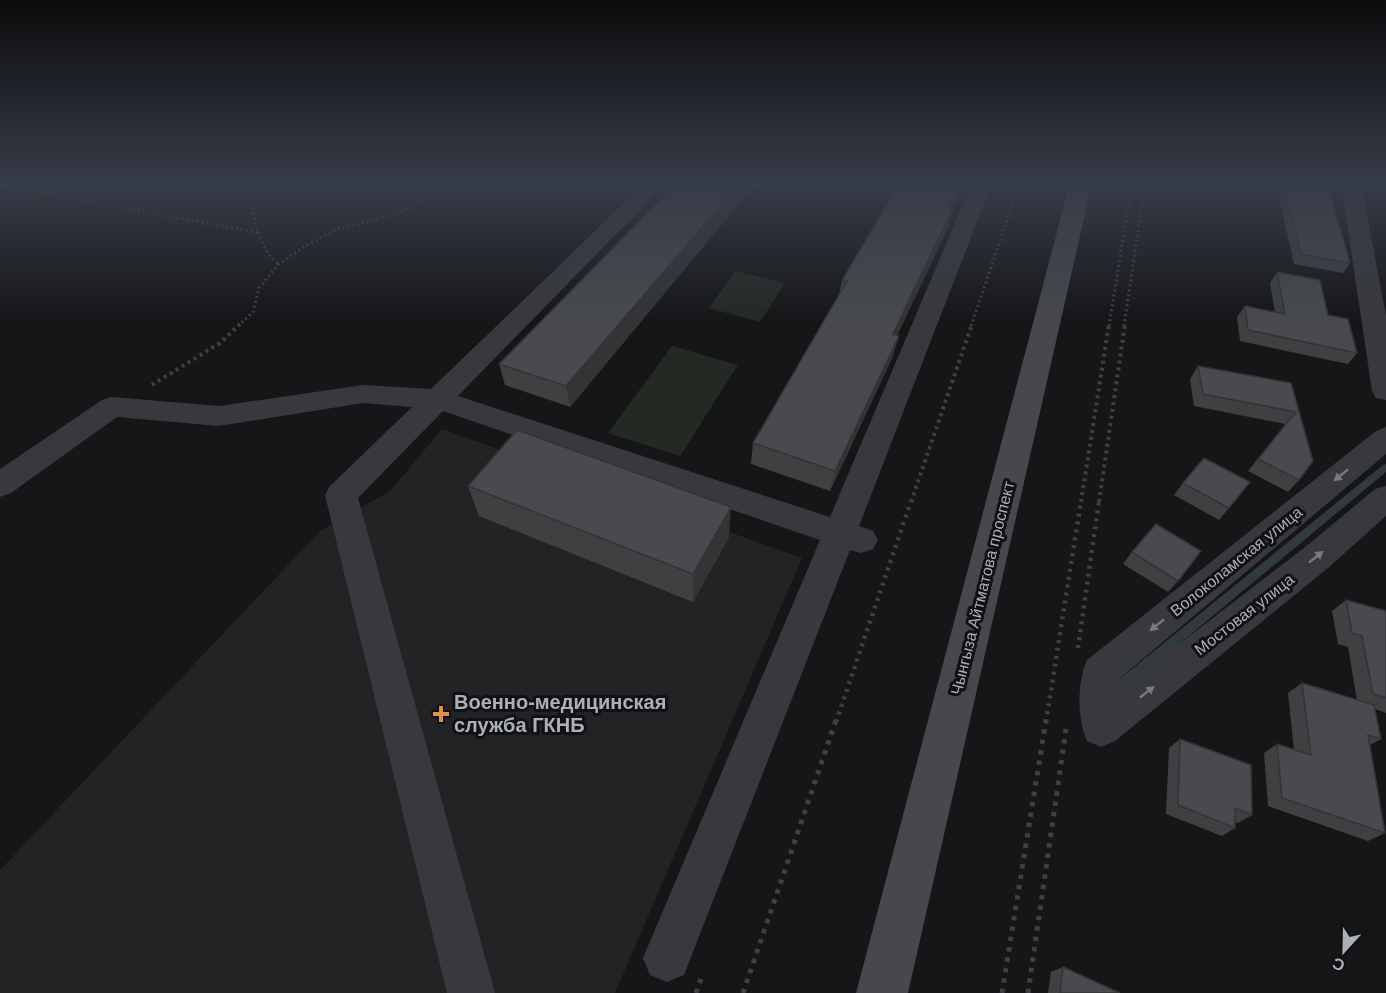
<svg xmlns="http://www.w3.org/2000/svg" width="1386" height="993" viewBox="0 0 1386 993" font-family="Arial,sans-serif">
	<rect width="100%" height="100%" fill="#161618"/>
	<!-- built -->
	<polygon fill="#222325" points="442,429 802,558 615,993 0,993 0,870 320,531 390,491"/>
	<!-- green -->
	<g fill="#232a23">
		<polygon points="735,271 785,283 760,322 709,308"/>
		<polygon points="672,346 738,365 680,456 608,433"/>
	</g>
	<g fill="none" stroke-linecap="round" stroke-linejoin="round">
		<!-- stream -->
		<polygon fill="#313b3f" fill-rule="evenodd" points="1386,464 1386,472 1114,698 1110,699 1106,698 1105,694 1106,690 1383,465"/>
		<!-- path-far3 -->
		<g stroke="#3e4043" stroke-width="3" stroke-dasharray="2 3" stroke-linecap="butt">
			<path d="M250,183c0,22 9,70 29,81"/>
			<polyline points="0,185 260,233"/>
			<polyline points="238,326 253,312 259,288 279,264 305,246 338,229 389,216 423,202 450,183"/>
			<polyline points="971,326 1020,183"/>
			<polyline points="1109,326 1132,183"/>
			<polyline points="1124,326 1145,183"/>
		</g>
		<!-- path-far2 -->
		<g stroke="#3e4043" stroke-width="4" stroke-dasharray="3 4" stroke-linecap="butt">
			<polyline points="152,385 220,343 240,324"/>
			<polyline points="911,502 972,324"/>
			<polyline points="1081,502 1109,324"/>
			<polyline points="1099,502 1125,324"/>
		</g>
		<!-- path-far1 -->
		<g stroke="#3e4043" stroke-width="4.5" stroke-dasharray="3 5" stroke-linecap="butt">
			<polyline points="1078,648 1099,501"/>
			<polyline points="836,722 911,501"/>
			<polyline points="1046,722 1081,501"/>
		</g>
		<!-- path -->
		<g stroke="#3e4043" stroke-width="5" stroke-dasharray="4.5 6" stroke-linecap="butt">
			<polyline points="696,993 701,979"/>
			<polyline points="743,993 836,720"/>
			<polyline points="1002,993 1046,720"/>
			<polyline points="1028,993 1066,729"/>
		</g>
		<!-- minor -->
		<g fill="#38393c" fill-rule="evenodd">
			<polygon points="645,183 666,183 458,396 830,517 972,183 992,183 859,526 873,531 878,540 873,549 861,553 850,550 684,975 667,982 650,975 643,958 820,540 443,411 358,498 495,993 447,993 325,495 330,486 412,407 363,403 219,426 117,417 11,493 0,497 0,469 102,400 112,397 219,406 363,385 431,389"/>
			<polygon points="1341,183 1361,183 1386,316 1386,400 1376,398 1372,391"/>
			<path d="M1386,427v27l-267,225v11l185,-142 71,-59 11,-3v30l-58,52 -213,173 -14,6 -14,-6c-10,-22 -10,-59 0,-81l289,-229z"/>
		</g>
		<!-- secondary -->
		<polygon fill="#46484c" fill-rule="evenodd" points="1070,183 1092,183 908,993 856,993"/>
	</g>
	<!-- wall -->
	<g fill="#3e4042">
		<polygon points="677,183 756,183 570,407 505,385 499,364"/>
		<polygon points="899,183 964,183 951,210 952,210 947,230 897,335 893,356 830,491 751,464 753,443 839,295 842,280 898,185"/>
		<polygon points="1276,183 1327,183 1350,263 1343,273 1294,264"/>
		<polygon points="1277,272 1328,315 1357,353 1348,364 1240,341 1237,317 1245,306 1275,312 1270,283"/>
		<polygon points="1198,366 1291,383 1313,461 1299,480 1288,492 1248,471 1285,424 1194,406 1190,379"/>
		<polygon points="1183,483 1229,508 1219,520 1174,495"/>
		<polygon points="468,486 729,537 693,602 479,516"/>
		<polygon points="1132,552 1178,581 1168,592 1123,564"/>
		<polygon points="1346,600 1386,611 1386,713 1375,709 1381,739 1370,745 1385,833 1368,841 1268,806 1264,753 1277,744 1294,750 1288,693 1302,683 1357,700 1348,647 1338,644 1332,611"/>
		<polygon points="1180,739 1252,815 1238,823 1235,822 1235,828 1222,836 1166,814 1169,748"/>
		<polygon points="1063,967 1120,993 1048,993 1051,972"/>
	</g>
	<!-- shaded-wall -->
	<g fill="#323436">
		<polygon points="740,183 756,183 570,407 566,386"/>
		<polygon points="960,183 964,183 942,229 947,209"/>
		<polygon points="952,210 947,230 888,355 893,334"/>
		<polygon points="899,336 893,356 830,491 835,471"/>
		<polygon points="731,507 729,537 693,602 693,574"/>
	</g>
	<!-- building -->
	<g fill="#484a4d" stroke="#323436" stroke-width="1.5">
		<polygon points="677,183 740,183 566,386 499,364"/>
		<polygon points="900,183 960,183 947,209 952,210 893,334 899,336 835,471 753,443 847,281 842,280"/>
		<polygon points="1284,183 1327,183 1350,263 1301,254"/>
		<polygon points="1277,272 1320,280 1328,315 1348,319 1357,353 1248,330 1245,306 1285,314"/>
		<polygon points="1198,366 1291,383 1313,461 1299,480 1258,459 1296,412 1203,394"/>
		<polygon points="517,430 731,507 693,574 468,486"/>
		<polygon points="1204,458 1250,482 1229,508 1183,483"/>
		<polygon points="1156,524 1201,551 1178,581 1132,552"/>
		<polygon points="1346,600 1386,611 1386,698 1373,694 1362,636 1352,633"/>
		<polygon points="1302,683 1374,705 1381,739 1368,735 1385,833 1282,798 1277,744 1311,755"/>
		<polygon points="1180,739 1251,765 1252,815 1235,808 1235,828 1178,805"/>
		<polygon points="1063,967 1120,993 1060,993"/>
	</g>
	<!-- one-way arrows -->
	<defs><path id="oneway-solid" d="M-6-.8H1V-3.2L6.5 0L1 3.2V.8H-6Z" transform="scale(1.5)"/></defs>
	<g fill="#777a7f">
		<use href="#oneway-solid" transform="translate(1341 475) rotate(141)"/>
		<use href="#oneway-solid" transform="translate(1316 557) rotate(-39)"/>
		<use href="#oneway-solid" transform="translate(1157 625) rotate(141)"/>
		<use href="#oneway-solid" transform="translate(1147 692) rotate(-38)"/>
	</g>
	<!-- sky -->
	<linearGradient id="sky" x2="0" y2="1"><stop stop-color="#0c0c0d"/><stop offset="0.57" stop-color="#363c48"/><stop offset="1" stop-color="#363c48" stop-opacity="0"/></linearGradient>
	<rect width="1386" height="322" fill="url(#sky)"/>
	<!-- markers -->
	<path fill="#df9247" stroke="#111113" stroke-width="2" d="M438 705h6v6h6v6h-6v6h-6v-6h-6v-6h6z"/>
	<g text-anchor="middle" stroke-width="6" stroke-linejoin="round" paint-order="stroke">
		<!-- street labels -->
		<g font-size="16" fill="#aab0b6" stroke="#111113">
			<text transform="translate(1236 561) rotate(-39)" y="6">Волоколамская улица</text>
			<text transform="translate(982 588) rotate(-76)" y="6">Чынгыза Айтматова проспект</text>
			<text transform="translate(1244 614) rotate(-38)" y="6">Мостовая улица</text>
		</g>
		<!-- near-poi labels -->
		<g font-size="20" font-weight="bold" fill="#aab0b6" stroke="#111113" text-anchor="start">
			<text x="454" y="709">Военно-медицинская<tspan x="454" dy="23">служба ГКНБ</tspan></text>
		</g>
	</g>
	<!-- north arrow -->
	<g transform="translate(1344 951) rotate(202)" stroke="#111113" stroke-width="4.5" paint-order="stroke">
	<path d="M0-4.5L10 22L0 15L-10 22Z" fill="#aab0b6"/>
	<text y="-9" font-size="16" font-weight="bold" text-anchor="middle" fill="#aab0b6">С</text>
	</g>
</svg>
